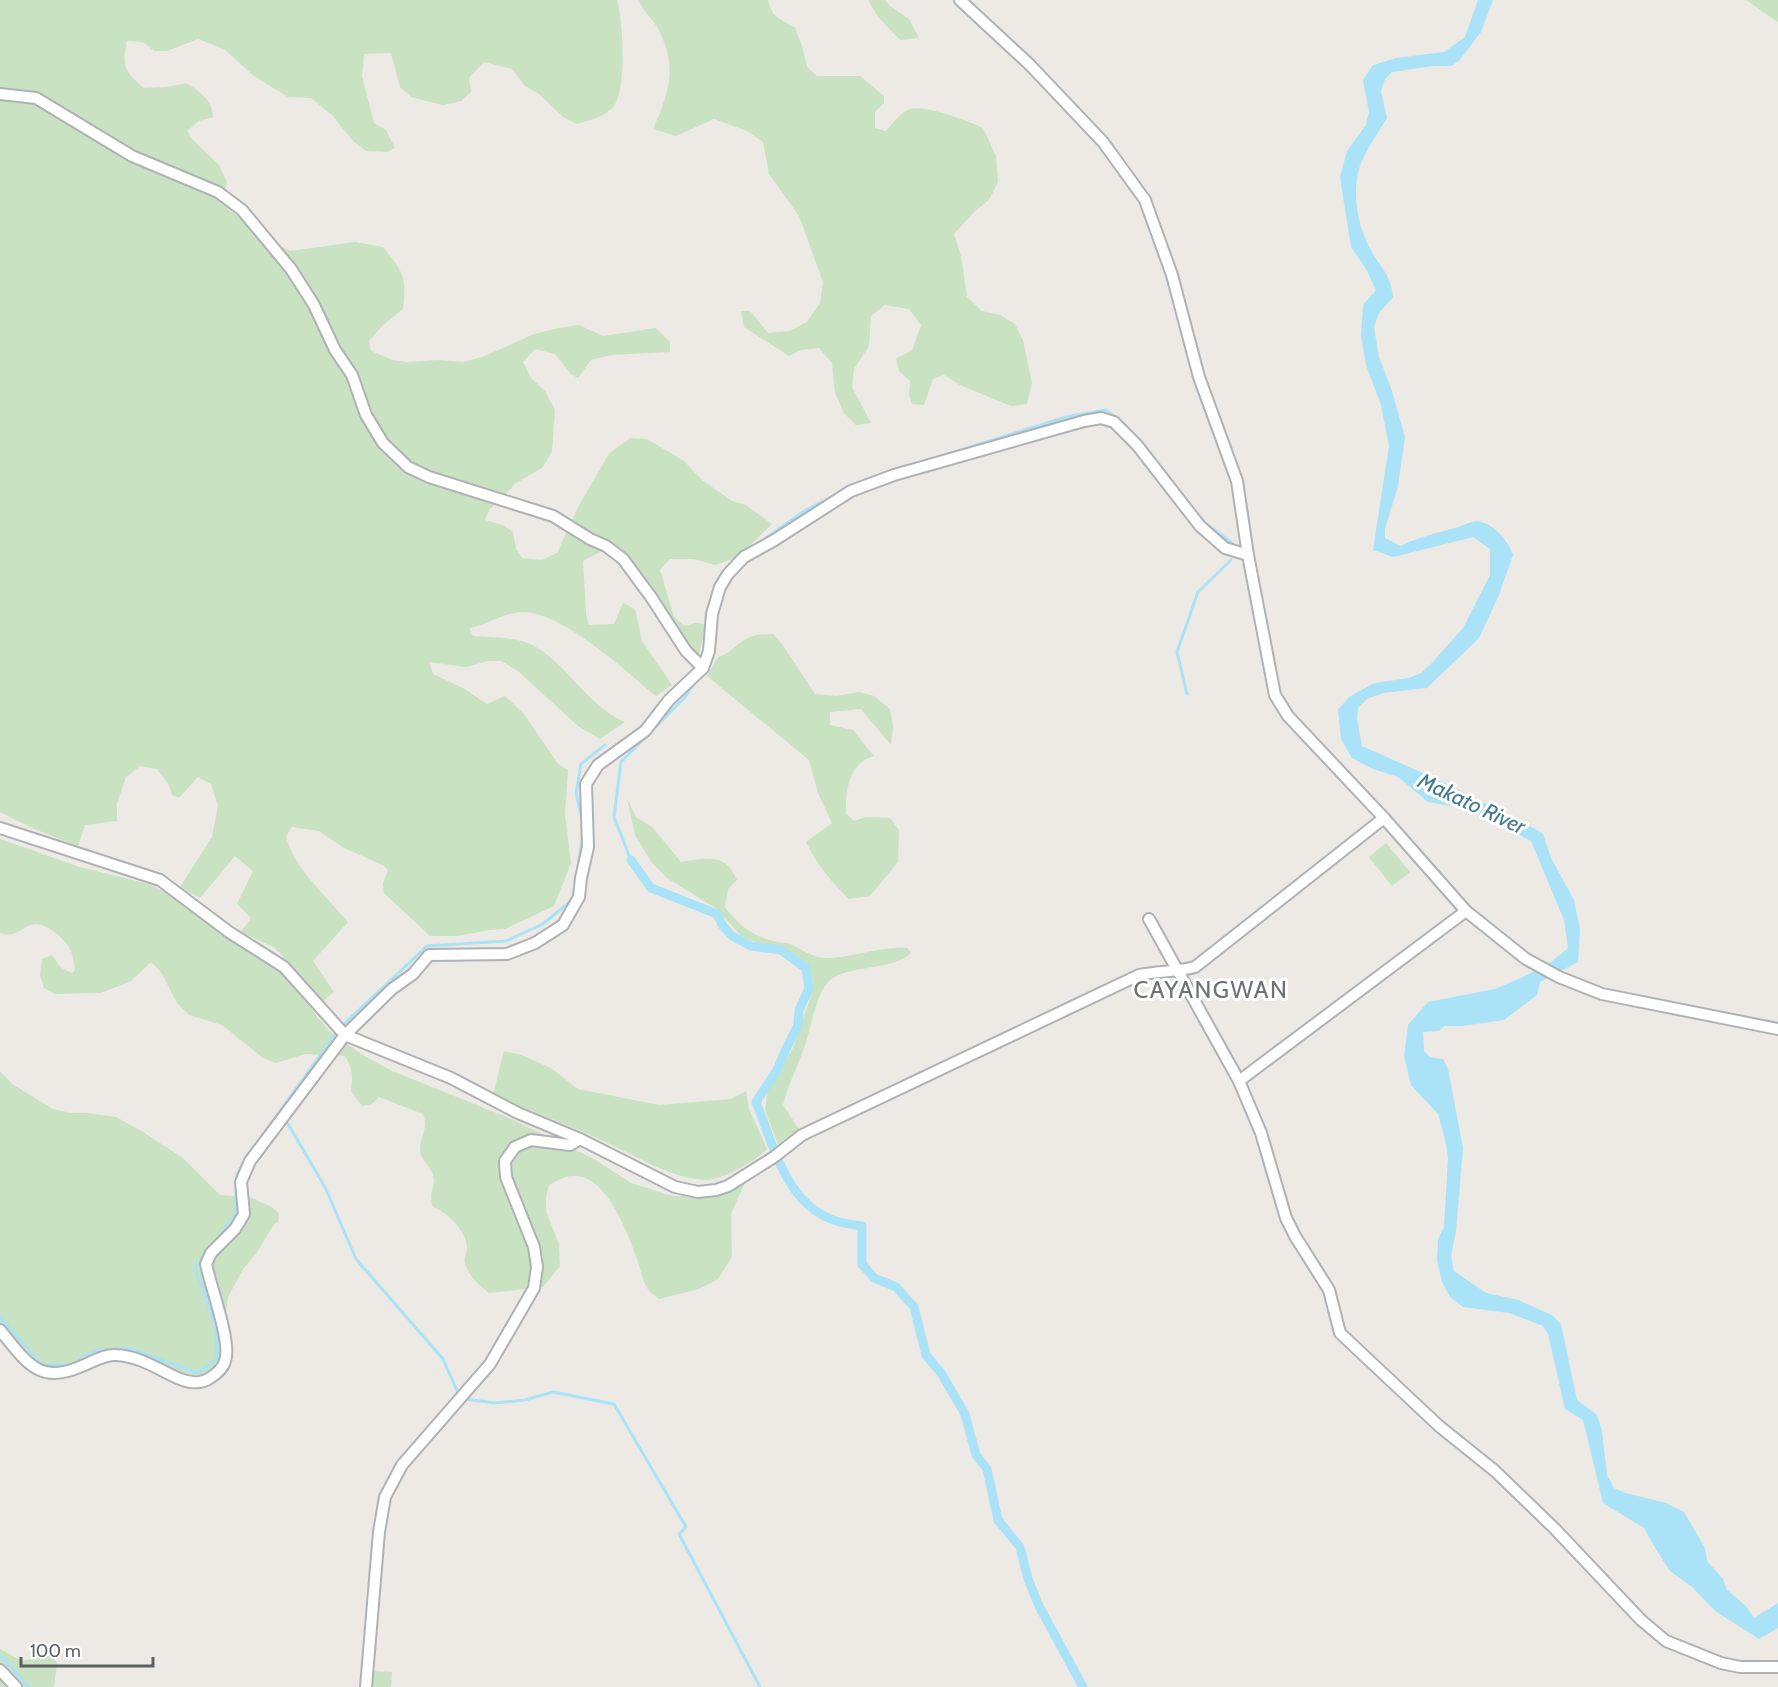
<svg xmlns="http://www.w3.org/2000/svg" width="1778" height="1687" viewBox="0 0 1778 1687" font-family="Cabin,sans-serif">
	<rect width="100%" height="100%" fill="#ede9e4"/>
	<!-- green -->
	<g fill="#c8e2c2">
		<path d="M0,0h617c6,21 10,88 -3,106 -9,11 -24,14 -37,18l-14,-7 -24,-23 -14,-8 -13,-17 -28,-7 -15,16 2,14 -10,9 -18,4 -32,-8 -11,-10 -9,-34 -27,1 -2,22 12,47 12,7 9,18 -8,4 -21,-1 -13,-10 -21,-26 -21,-17 -23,-1 -34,-21 -30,-27 -26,-10 -31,12h-13l-11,-9 -16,-1c-5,25 -3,30 17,47l23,-1 19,-4c13,8 27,17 27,34l-14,4 -12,10 4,7 28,27 8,17 -6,21 45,36 24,12 65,-9 28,5c20,25 24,29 20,62l-20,16 -14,16 2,10 22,9 13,2 32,-2 26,2 21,-6 49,-22 25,-6 20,-3 24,11 53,-8 14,14v10l-59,3 -20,5 -13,18 -7,-4 -16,-20 -20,-5 -12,13 8,16 14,13 10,19 -3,41 -9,16 -28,17 -26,26 -4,10 18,5 10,7 3,17 6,9 20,2 15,-7 22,-48 30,-51 21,-16 17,1 37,22 18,19 30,21 14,4 26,19 -34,33 -23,8 -21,-6h-24l-10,11 14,47 11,9 10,-3 11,1 -8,35 -85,-102 -9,-7 -21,11 3,53 3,11 25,-1 9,-21 12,6 7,32 30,44 -16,11c-29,-24 -96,-86 -134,-84 -19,1 -35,13 -53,16l4,8c17,1 38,1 55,7 36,15 58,63 97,79l-25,17 -22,-13 -59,-54 -17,-11h-14l-22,6 -37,-5 4,12 30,14 24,16 18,-8 19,18 34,50 10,6 -3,44 6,49 -17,43 -49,23 -16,1 -31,6h-28l-46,-43 -1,-10 5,-13 -5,-5 -39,-17 -25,-17 -27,-4 -6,9c7,31 41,61 62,86l-35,39 21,31 -11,9 -48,-53 -34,-16 10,-14 -14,-14 16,-33 -18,-15 -35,42 -20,-11 32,-50 6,-31 -7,-22 -13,-7 -19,21 -7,-3 -3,-10 -12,-16 -17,-3 -14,11 -9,26v18l-32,4 -7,21 -44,-17 -34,-17z"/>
		<path d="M639,0h129c4,19 12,18 27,28l7,18 5,21 10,9h43l24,20v7l-9,9v16l11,3c6,-7 15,-19 24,-22 15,-4 58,12 73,19l13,28 2,26 -9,18 -14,11 -21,23 7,22 6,41 15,14 18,4 15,9 8,16 9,43 -5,21 -16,2 -51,-21 -16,-10 -11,4 -9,26 -12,-1 -3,-9 1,-14 -11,-10 -3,-13 16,-7 9,-26 -12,-16 -24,-4 -14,11 -2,30 -15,23 -2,18 19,36 -15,2 -12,-12 -9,-20 -3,-30 -13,-15 -18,2 -12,6 -45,-29 -3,-16h9l18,22 22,-2 17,-9 13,-19 3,-21 -24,-66 -30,-42 -6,-32 -16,-11 -33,-12 -38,17 -23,-7c17,-37 25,-65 4,-102 -5,-9 -15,-17 -18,-27z"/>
		<polygon points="868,0 885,0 890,6 909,19 919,38 900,40 879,18"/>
		<polygon points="1746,0 1778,0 1778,22"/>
		<path d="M773,634l9,10 33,50 22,2 22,-4 15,4 16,13 3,17 -2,19 -30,-36 -31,3v13l23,5 21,26c-26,8 -28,34 -28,57l8,8 12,-4 24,1 9,12 -1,32 -28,34 -21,3c-18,-17 -32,-35 -43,-57l26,-19 -14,-30 -9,-33 -102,-84 11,-19c13,-3 22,-18 35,-21 6,-2 14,-1 20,-2z"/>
		<path d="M627,798l9,19 17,11 28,34c25,-4 45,-9 56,18l-9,9 -3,18c14,19 28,30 52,35 5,1 9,0 13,2 13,6 25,15 39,14 27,-1 51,-12 78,-10l4,5c-20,18 -54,11 -78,25 -16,9 -22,50 -28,67 -7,21 -17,39 -22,60l16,24 -21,15 -13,-34 2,-17 26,-45 20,-58 -1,-15 -5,-10 -17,-13 -47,-14 -26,-29 -50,-31 -15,-15 -17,-28z"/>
		<path d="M0,839l80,28 69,17 41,21 91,66 48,60 32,23 31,17 117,47 85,41 37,24 41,13h30l26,-5 17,-9 -14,32 1,43 -14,22 -19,10 -40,10c-5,-4 -11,-8 -13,-13 -4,-8 -6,-18 -9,-27 -9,-26 -32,-88 -66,-83 -8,1 -15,5 -22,9l-3,13v13l13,33 1,22 -17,21 -54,6c-11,-9 -20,-16 -24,-30 -1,-5 1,-8 2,-14 1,-16 -19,-37 -34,-42 -5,-16 1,-15 1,-27 -1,-13 -13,-18 -14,-30 0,-15 9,-21 3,-36l-44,-17 -7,7 -10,2 -11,-15c2,-14 2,-22 -6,-35l-40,-2 -29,9 -13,-5 -41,-33 -33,-10 -12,-12 -16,-31 -10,-10 -20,19 -30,12 -46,1 -11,-6 -4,-13 2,-16 10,-4 8,12 12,6 3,-3c-1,-9 -3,-21 -9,-27 -6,-8 -21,-20 -31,-19 -13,2 -20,15 -35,9z"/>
		<polygon points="1386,843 1410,872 1392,886 1369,857"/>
		<path d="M504,1051l17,4 30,13 27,21 81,16 72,-6 15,-8 3,18 18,40c-9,11 -45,31 -60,31 -34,-1 -65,-21 -95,-35 -39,-18 -80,-34 -119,-50z"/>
		<polygon points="0,1071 12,1084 53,1109 71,1113 86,1113 116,1117 143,1132 183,1158 220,1195 252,1198 272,1207 279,1214 278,1222 274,1224 256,1254 243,1269 228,1297 220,1362 215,1370 206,1376 190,1379 128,1353 55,1370 45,1368 28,1358 0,1323"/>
		<polygon points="0,1649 22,1661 51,1654 57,1663 54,1687 0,1687"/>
		<polygon points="373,1671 392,1672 391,1687 371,1687"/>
	</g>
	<!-- water -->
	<path fill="#aae3f7" d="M1478,0h15l-12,32 -22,29 -8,5h-18l-41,6 -7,7 -4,12 6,27c-9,15 -21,31 -27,48 -9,26 -2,63 12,86 10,18 19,23 21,45l-14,16 -5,14 5,30 12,31 14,49 -7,49 -13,43v9l16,8c18,-9 35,-13 54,-18 8,-2 18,-9 27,-6 15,5 26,19 31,33l-14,40 -19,41 -5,6 -48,46 -44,5 -16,6 -9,9 -1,10 5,28 83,37 94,48 4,3 8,24 23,42 6,30 -2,32 -38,20 -3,13 -33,25 -42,6h-18l-5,5 -16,1 1,19 6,6 13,2 5,10 15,79 -7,83 -5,25 3,15 32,22 32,7 34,15 9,9 16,76 20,15 5,16 5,44 7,13 12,5 40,10 18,9 21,36 2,13 16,18 4,11 19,16 8,12 24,-15v25l-19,11 -44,-28 -23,-24 -22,-16 -13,-20 -13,-23 -41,-25 -20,-83 -18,-11 -17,-75 -5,-8 -34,-13 -46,-6 -13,-10 -8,-15 -5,-22 1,-21 6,-12 4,-69 -3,-19 -7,-25 -27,-29 -7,-29 4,-31 20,-23 67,-13 28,-12 27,-14 18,-15 -4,-28 -33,-79 -63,-32 -40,-7 -30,-25 -25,-8 -21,-11 -11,-19 -3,-29 11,-13 25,-14 35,-5 12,-5 10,-9 32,-36 27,-53v-26l-17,-12 -80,20 -20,-7 16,-104 -8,-41 -15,-40 -5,-29 2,-31 13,-15 -10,-21 -15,-22 -11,-70 7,-26 19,-26 3,-13 -6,-32 10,-15 23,-7 48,-6 21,-15z"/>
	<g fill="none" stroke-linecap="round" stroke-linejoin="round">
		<!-- stream -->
		<g stroke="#aae3f7" stroke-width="3">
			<polyline points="929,460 1066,417 1106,410 1126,426"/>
			<polyline points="1201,520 1232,543"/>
			<polyline points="765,541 766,538 806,510 839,493"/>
			<polyline points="1187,694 1177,652 1198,592 1231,560"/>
			<polyline points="583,823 576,793 581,764 605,745"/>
			<polyline points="631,860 614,817 621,762 685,697 697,680"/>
			<polyline points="342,1026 427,946 506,941 543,924 573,899 583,835"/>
			<polyline points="283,1120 288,1124 325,1187 356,1259 443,1359 458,1393"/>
			<polyline points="252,1150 337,1032"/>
			<polyline points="237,1182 237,1174 244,1163"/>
			<polyline points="212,1246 236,1214 236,1188"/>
			<polyline points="0,1317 42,1365 73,1364 94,1351 128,1348 198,1373 217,1359 216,1328 195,1268 206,1253"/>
			<polyline points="465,1399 494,1403 525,1400 553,1392 614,1404 686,1527 679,1534 760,1687"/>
			<polyline points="0,1655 29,1687"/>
			<polyline points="1080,1687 1083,1687"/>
		</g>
		<!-- canal -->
		<path stroke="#aae3f7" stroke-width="9" d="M631,860l20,28 66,26 6,12 9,10 19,10 30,4 25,18 3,21 -10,21 -1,15 -12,24 -9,21 -21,32c18,44 31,107 84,120 7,2 15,3 22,4v38l12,14 22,9 18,20 12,48 15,18 24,41 11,41 11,14 11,51 22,27 8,32 11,27 44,81"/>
		<defs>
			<g id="minor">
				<polyline points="960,0 1030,65 1103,142 1145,200 1172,275 1199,377 1237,481 1248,555 1275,695 1288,716 1384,818 1466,911 1526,959 1559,977 1602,994 1778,1029"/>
				<polyline points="0,94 36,98 132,156 218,192 242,210 291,269 314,305 335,350 352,375 366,415 383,443 408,467 429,477 553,516 590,539 606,546 623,559 651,597 686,651 703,668"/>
				<path d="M0,828l160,52 69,52 55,35 61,68 106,43 67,35 62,26 95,48 23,5 18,-2 12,-4 46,-29 28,-22 337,-160c20,-4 37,-3 56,-8l189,-149"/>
				<polyline points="1149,919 1239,1081 1261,1133 1286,1218 1295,1236 1329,1290 1340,1333 1439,1426 1495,1471 1555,1529 1641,1620 1666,1641 1721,1663 1740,1667 1778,1667"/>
				<polyline points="1239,1081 1466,911"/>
				<path d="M0,1330c25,30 38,56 82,36 10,-4 23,-12 34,-11 24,1 43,15 64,24 10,4 21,5 30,-1 6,-4 13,-9 15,-17 7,-18 -15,-76 -19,-97l5,-11 24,-24 9,-15 -3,-32 9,-21 95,-126 47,-46 21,-15 16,-19 78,-1 28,-11 28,-18 16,-28 2,-19 7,-31 -2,-63 12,-19 47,-34 24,-31 34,-32 6,-17 3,-37 8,-27 8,-13 16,-17 29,-16 78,-50 43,-16 190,-54 17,-3 13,4 23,23 63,81 25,22 23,7"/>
				<polyline points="0,1670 16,1687"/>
				<polyline points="366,1687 379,1532 385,1497 402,1465 490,1364 534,1288 537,1267 534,1247 506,1177 505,1161 515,1147 531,1140 570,1145 580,1139"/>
			</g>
		</defs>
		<!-- minor casing -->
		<use href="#minor" stroke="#afb2b5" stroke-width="14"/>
		<!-- minor -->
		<use href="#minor" stroke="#fff" stroke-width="10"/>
	</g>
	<g text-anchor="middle" stroke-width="6" stroke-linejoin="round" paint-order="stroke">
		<!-- water labels -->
		<g font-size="22" font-style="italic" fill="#437b97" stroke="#fff">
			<text transform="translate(1472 803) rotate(25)" y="8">Makato River</text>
		</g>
		<!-- quarter labels -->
		<g font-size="24" letter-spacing="1.5" fill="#6d7275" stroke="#fff">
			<text x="1211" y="998">CAYANGWAN</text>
		</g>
	</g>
	<!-- scale -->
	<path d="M21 1657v9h132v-9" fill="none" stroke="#5c6063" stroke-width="3"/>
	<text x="30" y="1657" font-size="18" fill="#5c6063" stroke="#ffffff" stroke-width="4.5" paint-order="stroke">100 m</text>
</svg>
